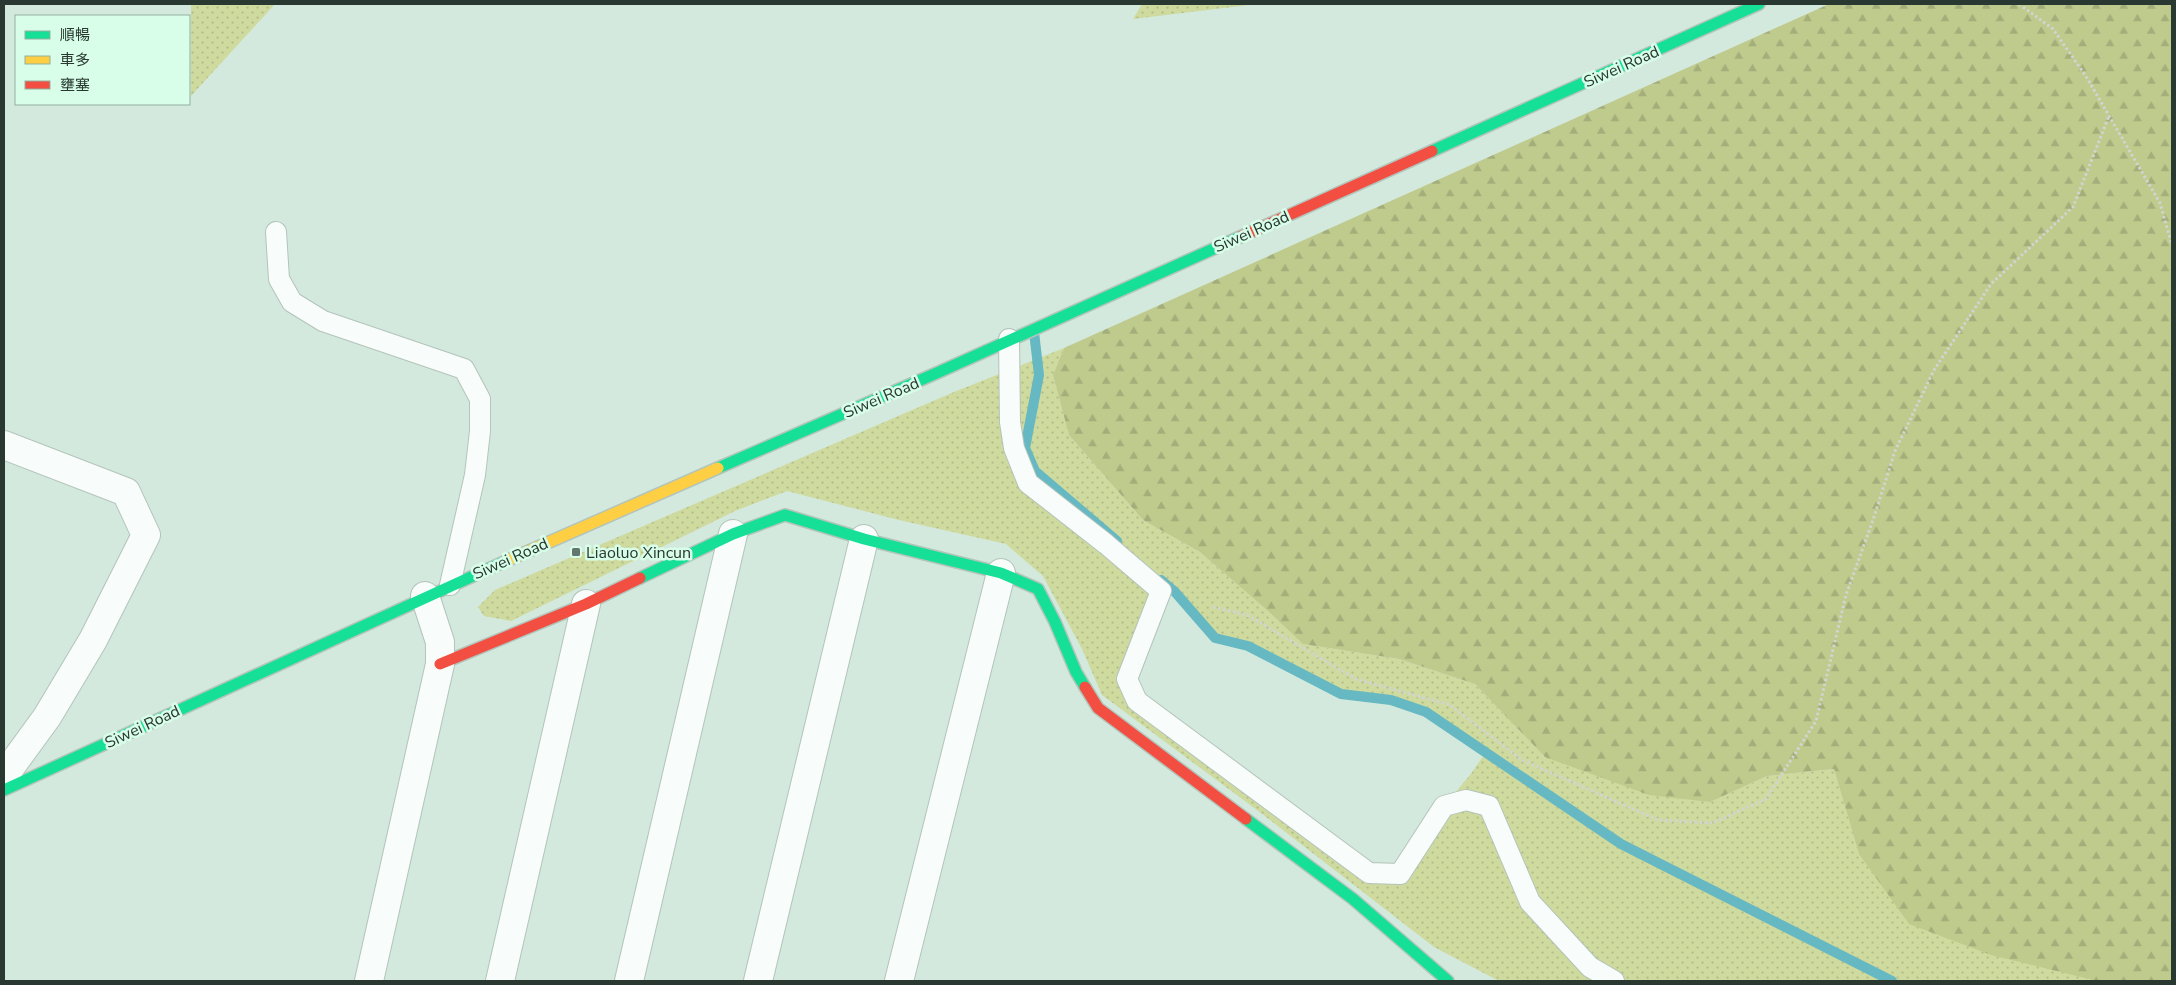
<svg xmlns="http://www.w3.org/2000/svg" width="2176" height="985" viewBox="0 0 2176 985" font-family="'Nunito Sans','Noto Sans TC',sans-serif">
	<defs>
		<pattern id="green-dots" width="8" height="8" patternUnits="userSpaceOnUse" patternTransform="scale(1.25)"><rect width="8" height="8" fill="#cfda9e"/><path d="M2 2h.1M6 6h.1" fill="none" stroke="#b2bc88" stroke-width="1.8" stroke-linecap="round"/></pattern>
		<pattern id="forest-firs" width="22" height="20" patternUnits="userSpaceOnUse" patternTransform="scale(1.25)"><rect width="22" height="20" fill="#bfca8d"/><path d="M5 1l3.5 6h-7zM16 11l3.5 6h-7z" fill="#a4ae7a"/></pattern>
	</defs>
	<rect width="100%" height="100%" fill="#d3e9dd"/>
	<!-- green -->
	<g fill="url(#green-dots)" fill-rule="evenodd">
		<polygon points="191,4 275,4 191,96"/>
		<polygon points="1142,4 1257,4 1133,19"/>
		<path d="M1064,348l-11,27 16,60 74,85 57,32 68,59 35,33 96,15 76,25 70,73 165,45 57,-26 67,-7 25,85 225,122 13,5h-598l-65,-34 -177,-137 -155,-115 -20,-46 -39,-73 -37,-32 -107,-24 -112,-29 -52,20 -224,110 -27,-5 -6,-9 17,-17 459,-198zM1165,583l50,55 33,8 93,48 50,6 35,12 60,40 -16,23 -26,31 -44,67h-31l-232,-172 -10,-22z"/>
	</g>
	<!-- forest -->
	<polygon fill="url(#forest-firs)" points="1829,4 2172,4 2172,981 2097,981 1991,955 1909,924 1859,854 1834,769 1767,776 1710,802 1649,795 1545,757 1475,684 1399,659 1303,644 1268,611 1200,552 1143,520 1069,435 1053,375 1064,348"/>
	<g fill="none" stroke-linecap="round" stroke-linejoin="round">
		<!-- stream -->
		<g stroke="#66b8c2" stroke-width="10">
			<polyline points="1034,332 1039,375 1025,448 1035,471 1117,541"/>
			<polyline points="1161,580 1175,592 1215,638 1248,646 1341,694 1391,700 1426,712 1621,844 1892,981"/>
		</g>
		<defs>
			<g id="lane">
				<polyline points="276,232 279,279 292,302 323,321 464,369 480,399 480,431 475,475 450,585"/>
				<polyline points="1009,339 1010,422 1014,448 1028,483 1106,544 1161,591 1127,679 1137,701 1369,873 1400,874 1444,806 1466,800 1489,806 1530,902 1590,967 1614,981"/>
			</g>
			<g id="street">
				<polyline points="4,445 126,492 146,535 93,640 47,717 4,776"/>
				<polyline points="369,981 440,664 440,642 425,596"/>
				<polyline points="500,981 586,604"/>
				<polyline points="629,981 733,534"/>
				<polyline points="758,981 864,539"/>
				<polyline points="899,981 1001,573"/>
			</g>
			<g id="fast">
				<polyline points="1432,151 1759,4"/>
				<polyline points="718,468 939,372 1240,237"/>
				<polyline points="640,578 733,534 785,515 864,539 1001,573 1038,589 1055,622 1076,672 1085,687"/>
				<polyline points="4,790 506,561"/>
				<polyline points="1246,819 1353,899 1448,981"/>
			</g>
			<polyline id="slow" points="506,561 718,468"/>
			<g id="jam">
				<polyline points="1240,237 1432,151"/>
				<polyline points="440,664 586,604 640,578"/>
				<polyline points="1085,687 1098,708 1246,819"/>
			</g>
		</defs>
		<!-- lane casing -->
		<use href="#lane" stroke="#b3c4bb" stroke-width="22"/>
		<!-- street casing -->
		<use href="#street" stroke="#b3c4bb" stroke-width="30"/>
		<!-- fast casing -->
		<use href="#fast" stroke="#b3c4bb" stroke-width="14"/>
		<!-- slow casing -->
		<use href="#slow" stroke="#b3c4bb" stroke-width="14"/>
		<!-- jam casing -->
		<use href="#jam" stroke="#b3c4bb" stroke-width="14"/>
		<!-- path -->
		<g stroke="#d0d5d2" stroke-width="3" stroke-dasharray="2.5 2.5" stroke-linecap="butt">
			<polyline points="2019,4 2053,29 2087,78 2160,203 2172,245"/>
			<polyline points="1213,607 1247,615 1356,679 1450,705 1522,760 1658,820 1713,823 1766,799 1816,721 1846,595 1873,520 1895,451 1934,370 1991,284 2073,207 2109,116"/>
		</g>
		<!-- lane -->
		<use href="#lane" stroke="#f8fcfa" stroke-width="20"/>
		<!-- street -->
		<use href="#street" stroke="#f8fcfa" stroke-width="28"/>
		<!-- fast -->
		<use href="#fast" stroke="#16e098" stroke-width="11"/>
		<!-- slow -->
		<use href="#slow" stroke="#ffcf43" stroke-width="11"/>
		<!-- jam -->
		<use href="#jam" stroke="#f24e42" stroke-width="11"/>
	</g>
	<!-- markers -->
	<rect fill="#64766d" stroke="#d8fee9" stroke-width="2" x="571" y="547" width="10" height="10" rx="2.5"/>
	<g text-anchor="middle" stroke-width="5" stroke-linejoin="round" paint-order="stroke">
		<!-- street labels -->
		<g font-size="16" fill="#293830" stroke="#d8fee9">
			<text transform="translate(1621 66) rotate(-24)" y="6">Siwei Road</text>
			<text transform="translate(1251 231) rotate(-24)" y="6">Siwei Road</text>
			<text transform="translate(881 397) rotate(-23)" y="6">Siwei Road</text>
			<text transform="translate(510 558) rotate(-24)" y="6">Siwei Road</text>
			<text transform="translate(142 726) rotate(-25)" y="6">Siwei Road</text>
		</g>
		<!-- poi labels -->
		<g font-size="16" fill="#293830" stroke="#d8fee9" text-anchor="start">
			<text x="586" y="558">Liaoluo Xincun</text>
		</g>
	</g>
	<!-- border -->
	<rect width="2176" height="985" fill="none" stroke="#293830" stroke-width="10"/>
	<!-- legend -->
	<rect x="15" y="15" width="175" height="90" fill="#d8fee9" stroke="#92af9f"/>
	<rect x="25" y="31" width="25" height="8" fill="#16e098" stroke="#92af9f"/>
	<text x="60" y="40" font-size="15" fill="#293830">順暢</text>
	<rect x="25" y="56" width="25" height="8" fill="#ffcf43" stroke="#92af9f"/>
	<text x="60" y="65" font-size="15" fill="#293830">車多</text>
	<rect x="25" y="81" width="25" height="8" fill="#f24e42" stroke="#92af9f"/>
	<text x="60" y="90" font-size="15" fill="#293830">壅塞</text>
</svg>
